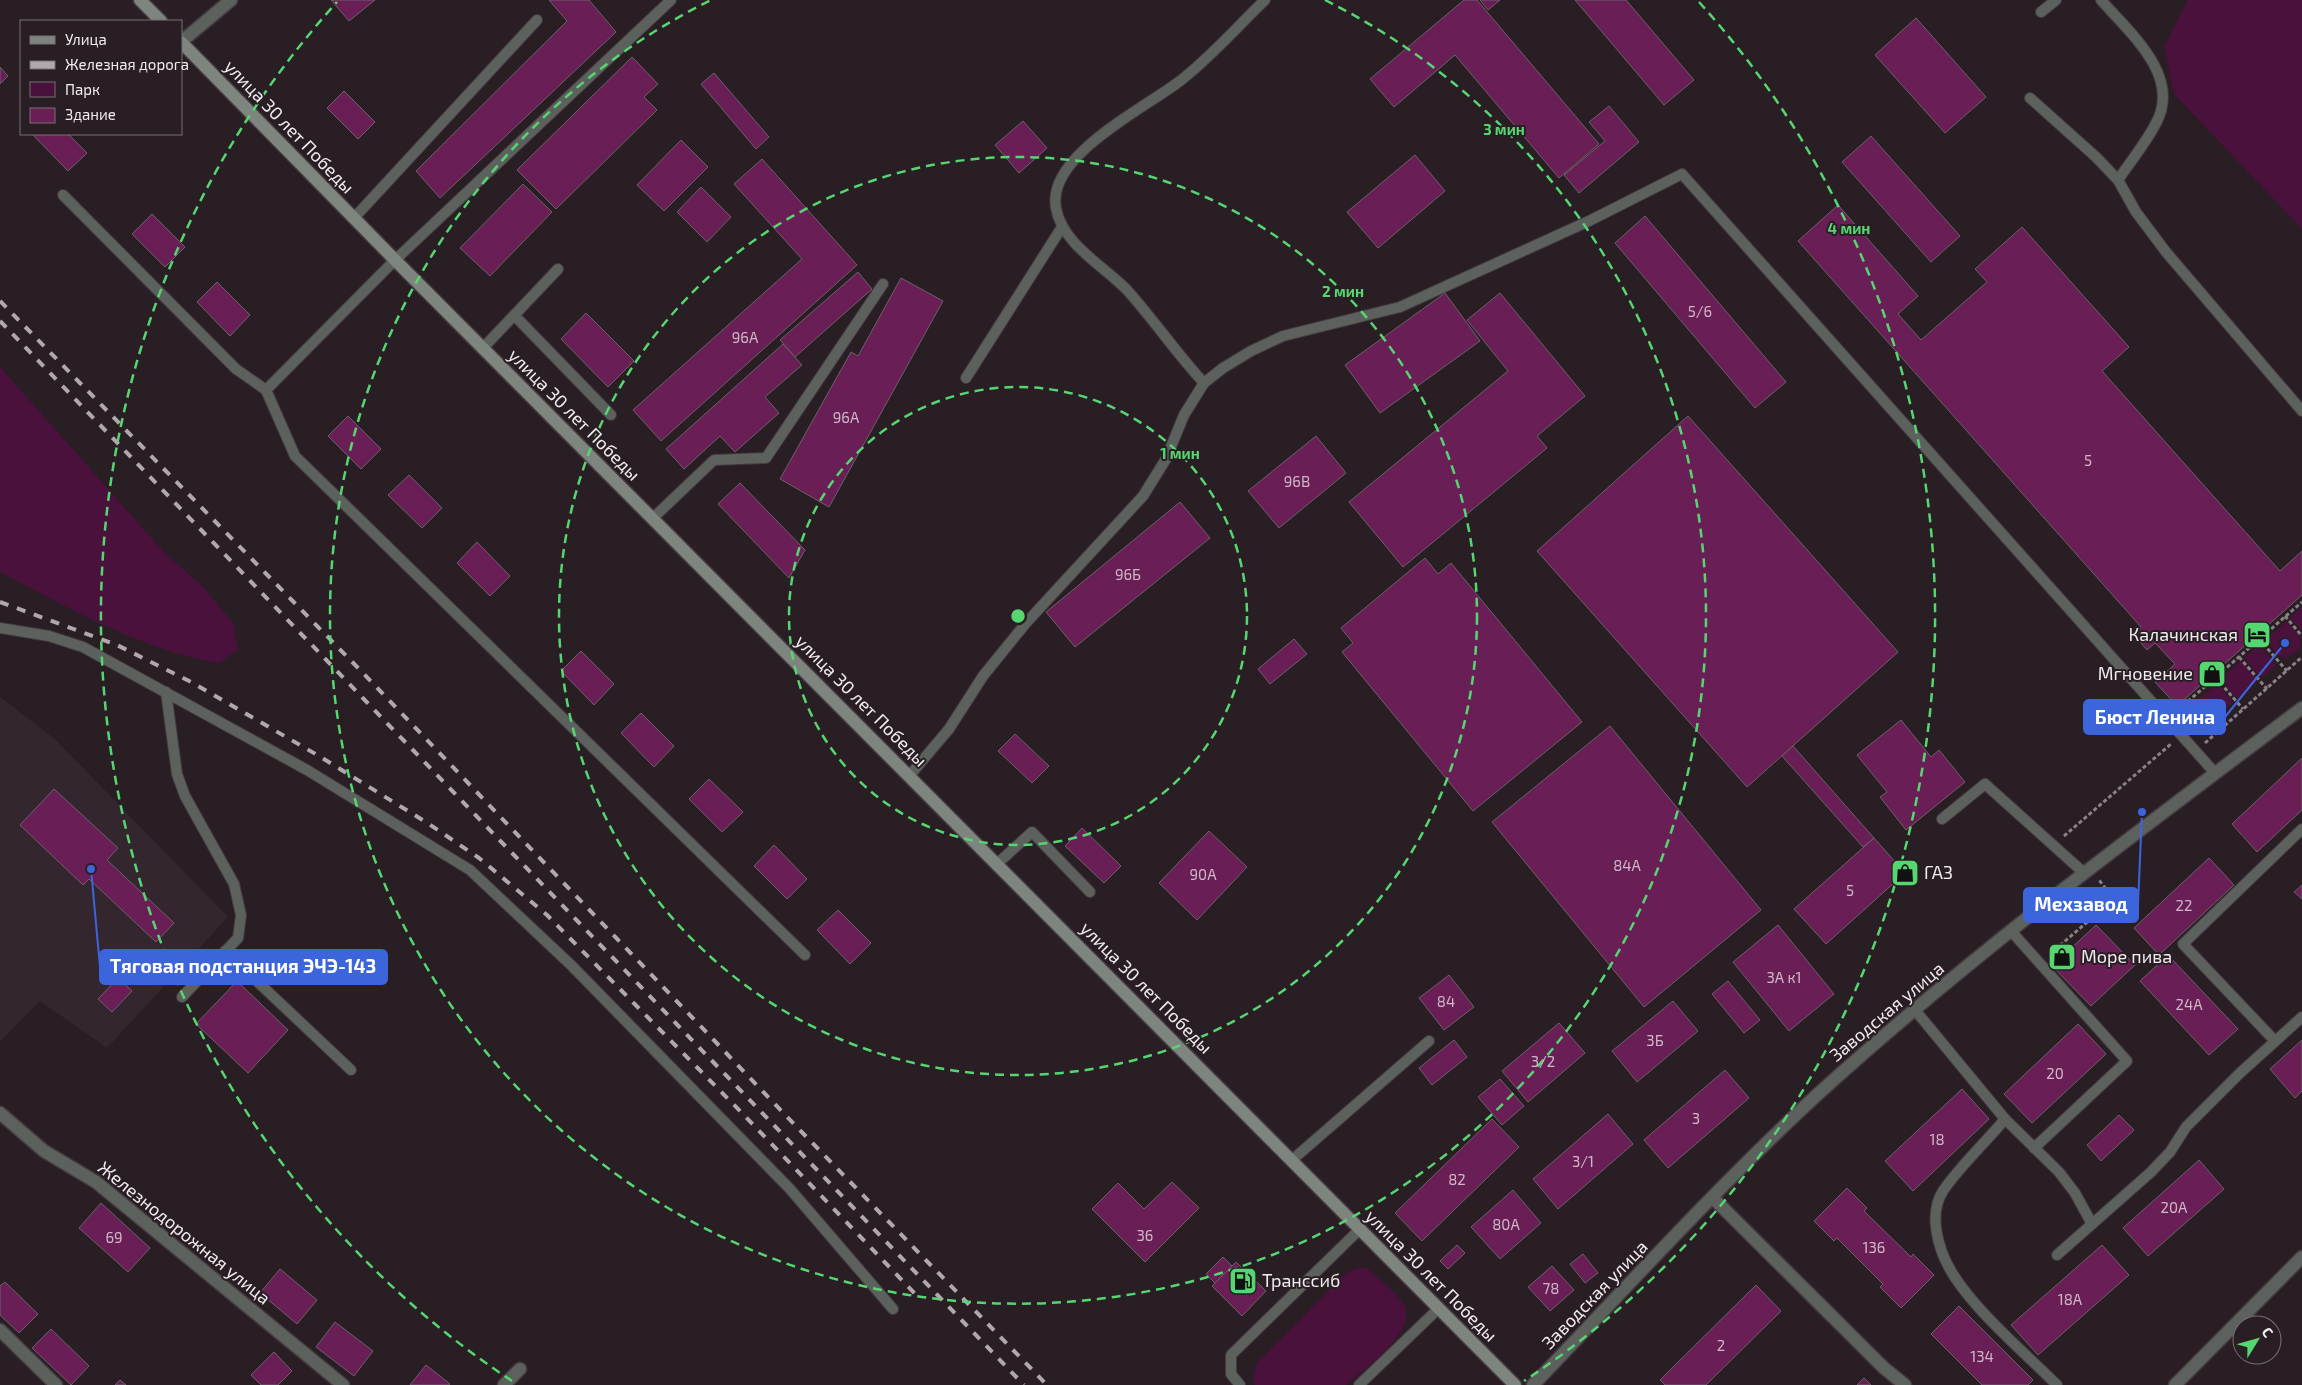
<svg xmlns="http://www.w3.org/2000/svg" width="2302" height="1385" viewBox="0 0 2302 1385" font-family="'Exo 2',sans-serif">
	<rect width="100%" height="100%" fill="#281e24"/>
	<!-- built -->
	<polygon fill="#34262f" points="0,697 56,740 228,917 107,1048 40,1001 0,1042"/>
	<!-- green -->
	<g fill="#49113b">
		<polygon points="2188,0 2302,0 2302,229 2174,94 2164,47"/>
		<path d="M0,367l164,185 40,36 29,35 5,26 -18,14c-76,-11 -152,-56 -220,-91z"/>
		<polygon points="2302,607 2302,632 2290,617"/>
		<polygon points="2287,621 2300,637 2300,648 2287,658 2279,656 2265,640"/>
		<polygon points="2259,645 2276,665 2261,678 2244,658"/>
		<polygon points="2241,661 2258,681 2237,699 2220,679"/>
		<polygon points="2217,683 2233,702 2203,729 2186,710"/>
		<path d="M1361,1267l7,2c11,11 29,23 36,36 14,26 -40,64 -58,80h-91l-2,-8 4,-14 89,-90z"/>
	</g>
	<!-- building -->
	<g fill="#691f56" stroke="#6c6168">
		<polygon points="331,0 375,0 349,21"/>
		<polygon points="549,0 589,0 616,32 440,198 416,171 567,21"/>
		<polygon points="1464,0 1477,0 1599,144 1559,178 1455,55 1394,107 1370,79"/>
		<polygon points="1480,0 1500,0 1488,10"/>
		<polygon points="1575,0 1626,0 1694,80 1664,105"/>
		<polygon points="1916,18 1986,97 1945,133 1875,55"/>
		<polygon points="632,57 658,84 644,97 657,110 556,209 517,170"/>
		<polygon points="0,67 8,76 0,84"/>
		<polygon points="714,73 769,137 756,149 701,84"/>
		<polygon points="344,91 375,122 358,139 327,108"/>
		<polygon points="1609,106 1639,142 1579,193 1564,175 1605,141 1589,122"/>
		<polygon points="1023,121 1047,148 1019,173 995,145"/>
		<polygon points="32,134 68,134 87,153 68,171"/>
		<polygon points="1871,136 1960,236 1931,262 1842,162"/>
		<polygon points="681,140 708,167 664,211 637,185"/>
		<polygon points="1415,155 1445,191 1378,248 1347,212"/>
		<polygon points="762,159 857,265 661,441 633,410 802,259 734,184"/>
		<polygon points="523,184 552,212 490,276 460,248"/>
		<polygon points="701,187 731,217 707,242 677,212"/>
		<polygon points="1838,205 1918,296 1898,314 1921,340 1987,282 1975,269 2022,227 2129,347 2102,371 2280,571 2302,551 2302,595 2177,706 2155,682 2175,664 2155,643 2147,650 2133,634 2141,627 1798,241"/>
		<polygon points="152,214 185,247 165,267 132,234"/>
		<polygon points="1645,216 1786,382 1755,408 1615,243"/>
		<polygon points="858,272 872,289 795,357 780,340"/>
		<polygon points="901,278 943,301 829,507 780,479 851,352 858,356"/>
		<polygon points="217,282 250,315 230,336 197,302"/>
		<polygon points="1445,293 1480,341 1380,413 1345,365"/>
		<polygon points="1500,293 1585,396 1537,436 1547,448 1403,567 1349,502 1508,371 1467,320"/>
		<polygon points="586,313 634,361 608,387 561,339"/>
		<polygon points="783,344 802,365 765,397 779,413 735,452 720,436 684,469 666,449"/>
		<polygon points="348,416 381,449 361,469 328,436"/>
		<polygon points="1688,416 1898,652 1747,787 1537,551"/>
		<polygon points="1316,436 1346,473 1279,528 1248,491"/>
		<polygon points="409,475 442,508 422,528 388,495"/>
		<polygon points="740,483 805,550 789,578 718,504"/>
		<polygon points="1180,502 1210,538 1075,647 1046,612"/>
		<polygon points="477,542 510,576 490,596 457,563"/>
		<polygon points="1425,558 1438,574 1451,563 1582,722 1473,811 1342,652 1353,643 1341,628"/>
		<polygon points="1294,639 1307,654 1270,684 1258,669"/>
		<polygon points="581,651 614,684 594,705 561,671"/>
		<polygon points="641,713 674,746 654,767 621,733"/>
		<polygon points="1901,720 1931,757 1939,750 1965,782 1906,830 1880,797 1887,792 1857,755"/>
		<polygon points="1610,726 1761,910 1644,1007 1492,822"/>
		<polygon points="1015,734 1049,766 1032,783 998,751"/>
		<polygon points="1793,746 1874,838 1863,847 1782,756"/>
		<polygon points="2302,758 2302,810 2257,852 2232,824"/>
		<polygon points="709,779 743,812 722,832 689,799"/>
		<polygon points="54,789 118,848 107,860 174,923 156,942 89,879 83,885 20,825"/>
		<polygon points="1082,828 1121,866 1104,883 1065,846"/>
		<polygon points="1209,831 1247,867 1197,920 1159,883"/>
		<polygon points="1874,838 1905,873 1826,944 1794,909"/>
		<polygon points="774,845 807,879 787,899 754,866"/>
		<polygon points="2209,858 2234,885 2159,955 2134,928"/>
		<polygon points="2302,885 2302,899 2294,892"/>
		<polygon points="838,910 871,943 850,964 817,930"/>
		<polygon points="1778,925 1834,994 1789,1031 1733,962"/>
		<polygon points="2096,925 2135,965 2091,1006 2052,966"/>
		<polygon points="2168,955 2238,1029 2209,1055 2140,981"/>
		<polygon points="1449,975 1474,1007 1444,1030 1419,998"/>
		<polygon points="118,978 132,991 112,1012 98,999"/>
		<polygon points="237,981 288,1030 248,1073 196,1024"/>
		<polygon points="1728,981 1760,1020 1744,1033 1712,994"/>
		<polygon points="1673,1001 1698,1031 1637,1082 1612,1051"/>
		<polygon points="1559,1023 1585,1053 1528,1102 1502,1071"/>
		<polygon points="2078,1024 2106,1054 2032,1123 2004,1094"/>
		<polygon points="1454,1040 1467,1057 1432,1085 1419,1068"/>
		<polygon points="2302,1040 2302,1091 2295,1098 2270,1069"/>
		<polygon points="1725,1070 1749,1098 1668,1168 1644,1140"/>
		<polygon points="1500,1079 1524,1106 1502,1125 1478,1097"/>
		<polygon points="1962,1089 1989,1119 1913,1191 1885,1161"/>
		<polygon points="1608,1114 1633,1144 1558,1209 1533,1179"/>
		<polygon points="2119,1115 2134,1130 2101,1161 2087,1145"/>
		<polygon points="1492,1119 1519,1147 1422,1241 1395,1213"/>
		<polygon points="2199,1160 2224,1189 2148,1256 2123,1228"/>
		<polygon points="1172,1182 1199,1208 1145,1262 1092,1209 1118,1183 1144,1209"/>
		<polygon points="1847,1188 1867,1208 1864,1211 1911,1257 1913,1254 1934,1275 1901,1308 1880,1287 1883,1284 1837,1238 1834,1241 1814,1221"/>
		<polygon points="1513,1190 1541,1223 1500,1259 1471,1227"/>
		<polygon points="101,1203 150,1248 128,1272 79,1228"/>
		<polygon points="1457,1245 1465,1253 1448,1269 1440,1261"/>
		<polygon points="2102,1245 2129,1275 2038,1355 2011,1325"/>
		<polygon points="1583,1254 1598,1273 1585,1283 1570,1264"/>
		<polygon points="1223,1257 1232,1266 1215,1283 1206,1274"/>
		<polygon points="1236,1262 1266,1291 1242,1316 1212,1286"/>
		<polygon points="1552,1266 1574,1290 1550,1311 1528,1287"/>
		<polygon points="280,1269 317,1300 297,1324 260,1293"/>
		<polygon points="5,1282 38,1314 19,1333 0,1315 0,1286"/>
		<polygon points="1756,1285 1781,1311 1706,1385 1665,1385 1660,1380"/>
		<polygon points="1959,1306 2033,1380 2028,1385 1982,1385 1931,1334"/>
		<polygon points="335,1322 373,1351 354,1376 316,1347"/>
		<polygon points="51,1329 89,1366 71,1385 32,1348"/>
		<polygon points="274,1352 292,1371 278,1385 261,1385 251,1375"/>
		<polygon points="426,1365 450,1384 449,1385 410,1385"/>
		<polygon points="1864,1378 1871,1385 1857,1385"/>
		<polygon points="120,1380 126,1385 115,1385"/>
	</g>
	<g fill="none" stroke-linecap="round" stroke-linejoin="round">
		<defs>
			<g id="service">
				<polyline points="671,0 395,260 266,390 295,456 805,955"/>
				<path d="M2101,0c28,32 81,76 55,123 -10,20 -26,39 -38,57"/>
				<polyline points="2041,12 2056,0"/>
				<polyline points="2030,98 2096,157 2118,180 2136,212 2166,252 2302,411"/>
				<polyline points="63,195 236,369 266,390"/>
				<polyline points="354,218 537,20"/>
				<polyline points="514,315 611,415"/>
				<polyline points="483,348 558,269"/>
				<polyline points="966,378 1062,227"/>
				<path d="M1204,383c-27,-29 -50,-63 -77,-93 -23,-24 -65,-46 -71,-82 -10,-52 89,-100 124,-127 30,-23 57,-54 85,-81"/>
				<polyline points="653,518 714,460 766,458 883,284"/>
				<polyline points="0,628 49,636 83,647 307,770 470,870 571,965 790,1189 893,1309"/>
				<polyline points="166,692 177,774 185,796 234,884 241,915 238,938 182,997"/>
				<polyline points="910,775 949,729 983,676 1026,623 1143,496 1166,459 1184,415 1204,383 1223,368 1251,351 1283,336 1400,307 1589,221 1682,174 2215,773"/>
				<polyline points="1942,819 1985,784 2083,872"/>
				<polyline points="998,863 1032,832 1090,892"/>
				<polyline points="2011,931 2127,1061 2034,1148"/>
				<polyline points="225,951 351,1070"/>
				<polyline points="1915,1010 2005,1119 2059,1172 2075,1193 2092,1224"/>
				<polyline points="2275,1041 2183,944 2302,829"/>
				<path d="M2005,1119c-18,22 -47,49 -62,72 -15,23 -5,58 8,80 22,38 74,82 106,114"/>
				<polyline points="1292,1160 1429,1041"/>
				<polyline points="2057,1255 2151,1172 2170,1152 2186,1127 2240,1073 2302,1017"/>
				<polyline points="1240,1385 1231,1374 1231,1355 1360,1229"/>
				<polyline points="1359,1385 1438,1309"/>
			</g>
			<g id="minor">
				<polyline points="181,42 231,0"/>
				<polyline points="0,1113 44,1151 96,1182 343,1385"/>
				<polyline points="1713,1198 1884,1368 1905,1385"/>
				<polyline points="0,1330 56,1385"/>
				<polyline points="504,1385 520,1369"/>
				<polyline points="2175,1385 2302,1257"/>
			</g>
			<path id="tertiary" d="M1533,1385c94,-98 185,-199 285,-291 153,-139 319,-262 484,-386"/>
			<g id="secondary">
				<polyline points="140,0 161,21"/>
				<polyline points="181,42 395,260 1515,1385"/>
			</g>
		</defs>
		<!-- service casing -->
		<use href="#service" stroke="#443b40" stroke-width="12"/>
		<!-- minor casing -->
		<use href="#minor" stroke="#443b40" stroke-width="15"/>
		<!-- tertiary casing -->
		<use href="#tertiary" stroke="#443b40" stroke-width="15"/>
		<!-- secondary casing -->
		<use href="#secondary" stroke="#443b40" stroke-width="15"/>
		<!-- path -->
		<g stroke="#8a8186" stroke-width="3" stroke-dasharray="4 2.5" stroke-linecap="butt">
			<polyline points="2285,616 2302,636"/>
			<polyline points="2259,639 2287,671"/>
			<polyline points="2239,657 2267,689"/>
			<polyline points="2216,678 2243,709"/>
			<polyline points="2178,710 2302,602"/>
			<polyline points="2205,743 2302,657"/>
			<polyline points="2064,836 2171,744"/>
			<polyline points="2050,954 2114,899 2099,880"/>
		</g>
		<!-- service -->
		<use href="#service" stroke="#5c615d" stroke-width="10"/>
		<!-- minor -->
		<use href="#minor" stroke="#5c615d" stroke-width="12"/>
		<!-- tertiary -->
		<use href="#tertiary" stroke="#5c615d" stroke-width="12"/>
		<!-- secondary -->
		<use href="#secondary" stroke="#7e847e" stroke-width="12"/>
		<!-- rail -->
		<g stroke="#b0a8ad" stroke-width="4" stroke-dasharray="9 9" stroke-linecap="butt">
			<polyline points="0,301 362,672 794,1124 1047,1385"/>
			<polyline points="0,321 1024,1385"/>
			<polyline points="0,602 117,645 191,682 319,756 429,824 479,858 547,915 741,1112 918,1297"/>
		</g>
	</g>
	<!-- distance rings -->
	<g fill="none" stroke="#56d671" stroke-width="2.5" stroke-dasharray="9 6">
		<circle cx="1018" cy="616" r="229"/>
		<circle cx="1018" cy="616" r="459"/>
		<path d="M1325 0A688 688 0 1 1 711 0"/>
		<path d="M512 1381A917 917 0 0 1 337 2M1699 2A917 917 0 0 1 1524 1381"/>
	</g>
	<!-- icons -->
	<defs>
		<symbol id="hotel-square" viewBox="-11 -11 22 22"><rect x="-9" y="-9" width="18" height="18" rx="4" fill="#56d671" stroke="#281e24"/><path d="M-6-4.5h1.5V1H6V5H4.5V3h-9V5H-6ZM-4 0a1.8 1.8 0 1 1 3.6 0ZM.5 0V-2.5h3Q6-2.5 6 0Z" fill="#111"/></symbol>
		<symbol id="shop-square" viewBox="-11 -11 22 22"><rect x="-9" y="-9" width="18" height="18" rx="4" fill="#56d671" stroke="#281e24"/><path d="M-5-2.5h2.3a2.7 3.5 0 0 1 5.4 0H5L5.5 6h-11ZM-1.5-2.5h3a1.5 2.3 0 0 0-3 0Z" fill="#111"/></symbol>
		<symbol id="fuel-square" viewBox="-11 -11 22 22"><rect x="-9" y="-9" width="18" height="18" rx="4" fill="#56d671" stroke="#281e24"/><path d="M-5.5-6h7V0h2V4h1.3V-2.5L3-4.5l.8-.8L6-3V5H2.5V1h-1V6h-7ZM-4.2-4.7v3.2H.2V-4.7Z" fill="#111"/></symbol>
	</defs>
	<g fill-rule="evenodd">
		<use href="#hotel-square" x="2241" y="619" width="32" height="32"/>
		<use href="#shop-square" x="2196" y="658" width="32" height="32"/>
		<use href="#shop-square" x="1889" y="857" width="32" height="32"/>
		<use href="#shop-square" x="2046" y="941" width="32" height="32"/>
		<use href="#fuel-square" x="1227" y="1265" width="32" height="32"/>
	</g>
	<g text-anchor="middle" stroke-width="4" stroke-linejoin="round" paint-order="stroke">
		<!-- number labels -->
		<g font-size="15" fill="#cfb7c8">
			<text x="1700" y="317">5/6</text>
			<text x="745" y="343">96А</text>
			<text x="846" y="423">96А</text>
			<text x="2088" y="466">5</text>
			<text x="1297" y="487">96В</text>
			<text x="1128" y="580">96Б</text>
			<text x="1627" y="871">84А</text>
			<text x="1203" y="880">90А</text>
			<text x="1850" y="896">5</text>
			<text x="2184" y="911">22</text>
			<text x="1784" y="983">3А к1</text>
			<text x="1446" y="1007">84</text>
			<text x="2189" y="1010">24А</text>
			<text x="1655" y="1046">3Б</text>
			<text x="1543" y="1067">3/2</text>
			<text x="2055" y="1079">20</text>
			<text x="1696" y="1124">3</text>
			<text x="1937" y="1145">18</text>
			<text x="1583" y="1167">3/1</text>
			<text x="1457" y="1185">82</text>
			<text x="2174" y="1213">20А</text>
			<text x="1506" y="1230">80А</text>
			<text x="1145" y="1241">36</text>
			<text x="114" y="1243">69</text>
			<text x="1874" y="1253">136</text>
			<text x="1551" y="1294">78</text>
			<text x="2070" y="1305">18А</text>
			<text x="1721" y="1351">2</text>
			<text x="1982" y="1362">134</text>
		</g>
		<!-- street labels -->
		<g font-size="18" fill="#f1eaee" stroke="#281e24">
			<text transform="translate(289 127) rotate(46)" y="6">улица 30 лет Победы</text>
			<text transform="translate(574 415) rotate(45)" y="6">улица 30 лет Победы</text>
			<text transform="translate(861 701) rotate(45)" y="6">улица 30 лет Победы</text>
			<text transform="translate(1146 988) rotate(45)" y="6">улица 30 лет Победы</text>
			<text transform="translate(1887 1012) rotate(-40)" y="6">Заводская улица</text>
			<text transform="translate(184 1233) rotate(39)" y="6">Железнодорожная улица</text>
			<text transform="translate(1431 1276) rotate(45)" y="6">улица 30 лет Победы</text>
			<text transform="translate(1595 1295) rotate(-46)" y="6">Заводская улица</text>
		</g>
		<!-- poi labels -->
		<g font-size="18" fill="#f1eaee" stroke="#281e24" text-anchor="start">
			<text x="2238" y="641" text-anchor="end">Калачинская</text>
			<text x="2193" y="680" text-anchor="end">Мгновение</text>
			<text x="1924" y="879">ГАЗ</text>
			<text x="2081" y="963">Море пива</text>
			<text x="1262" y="1287">Транссиб</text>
		</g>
	</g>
	<circle cx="1018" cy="616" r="8" fill="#56d671" stroke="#281e24" stroke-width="2.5"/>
	<g font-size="15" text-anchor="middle" font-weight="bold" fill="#56d671" stroke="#281e24" stroke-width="4" stroke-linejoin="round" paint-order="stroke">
		<text x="1504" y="135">3 мин</text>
		<text x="1849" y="234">4 мин</text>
		<text x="1343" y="297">2 мин</text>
		<text x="1180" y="459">1 мин</text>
	</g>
	<!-- callouts -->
	<path fill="none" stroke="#3d65db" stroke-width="2" d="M2285 643L2225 717M2142 812L2138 905M91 869L100 967"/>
	<g fill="#3d65db" stroke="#281e24" stroke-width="2">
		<circle cx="2285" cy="643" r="5"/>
		<circle cx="2142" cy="812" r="5"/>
		<circle cx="91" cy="869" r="5"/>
	</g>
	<g fill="#3d65db" stroke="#3d65db" stroke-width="2">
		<rect x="2084" y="700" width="141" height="34" rx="5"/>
		<rect x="2024" y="888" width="114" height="34" rx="5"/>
		<rect x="100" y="950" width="287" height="34" rx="5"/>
	</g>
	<g font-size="19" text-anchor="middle" font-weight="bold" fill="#fff">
		<text x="2155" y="724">Бюст Ленина</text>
		<text x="2081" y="911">Мехзавод</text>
		<text x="243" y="973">Тяговая подстанция ЭЧЭ-143</text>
	</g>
	<!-- legend -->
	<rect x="20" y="20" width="162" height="115" fill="#281e24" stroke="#787075"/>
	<rect x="30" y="36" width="25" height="8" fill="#7e847e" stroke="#787075"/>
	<text x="65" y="45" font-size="15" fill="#f1eaee">Улица</text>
	<rect x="30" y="61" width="25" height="8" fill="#b0a8ad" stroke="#787075"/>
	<text x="65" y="70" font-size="15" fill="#f1eaee">Железная дорога</text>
	<rect x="30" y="82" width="25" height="15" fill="#49113b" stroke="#787075"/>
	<text x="65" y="95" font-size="15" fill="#f1eaee">Парк</text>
	<rect x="30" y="108" width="25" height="15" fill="#691f56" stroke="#787075"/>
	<text x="65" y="120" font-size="15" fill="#f1eaee">Здание</text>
	<!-- north arrow -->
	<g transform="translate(2257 1340) rotate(53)"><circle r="24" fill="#281e24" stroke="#787075"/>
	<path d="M0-4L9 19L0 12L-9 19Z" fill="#56d671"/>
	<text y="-8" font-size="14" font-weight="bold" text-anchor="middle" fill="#f1eaee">С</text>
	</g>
</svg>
